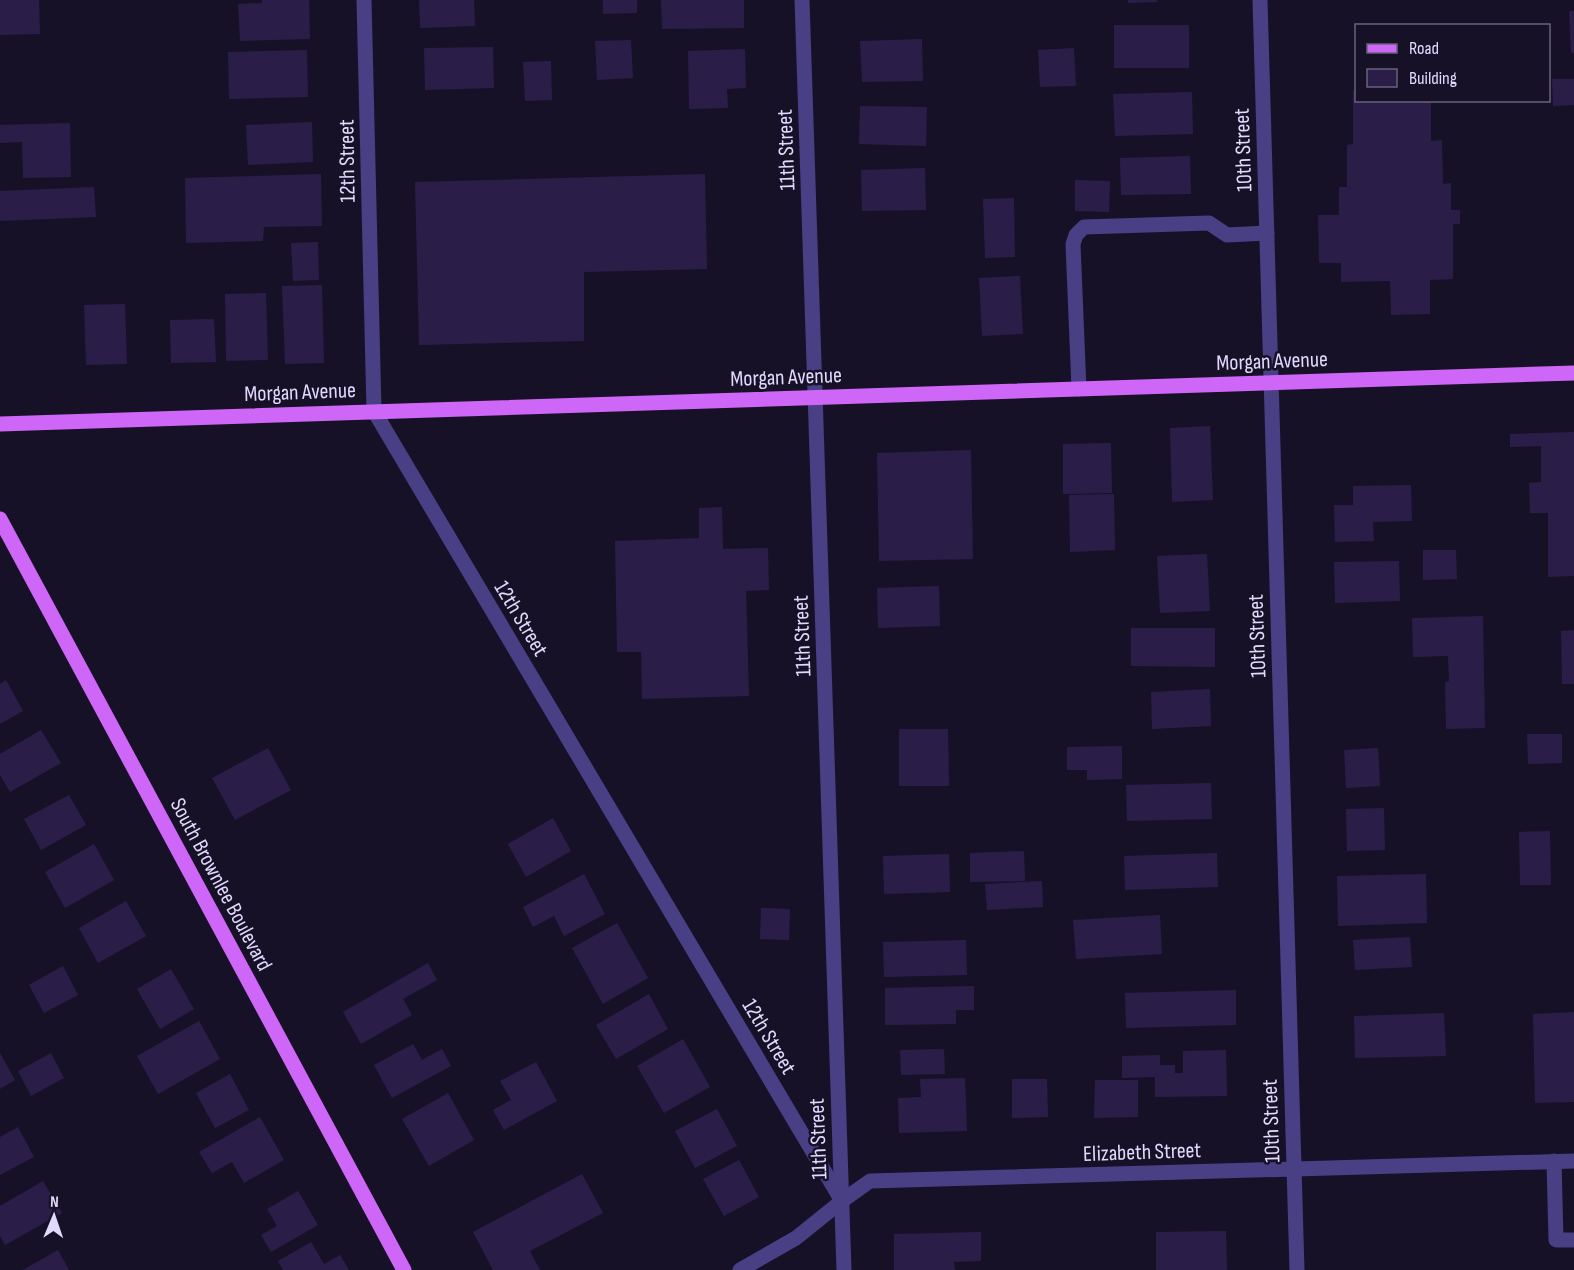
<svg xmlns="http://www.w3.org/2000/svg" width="1574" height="1270" viewBox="0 0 1574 1270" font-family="'Sofia Sans Condensed',sans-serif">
	<rect width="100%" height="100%" fill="#171128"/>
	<!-- building -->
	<g fill="#2a1e48">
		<polygon points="0,0 39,0 40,34 0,35"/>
		<polygon points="262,0 309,0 310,39 240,41 238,4 262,3"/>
		<polygon points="419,0 474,0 475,26 420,28"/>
		<polygon points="603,0 637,0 637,13 603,14"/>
		<polygon points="661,0 744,0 744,28 662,29"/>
		<polygon points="1128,0 1157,0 1157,2 1128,3"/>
		<polygon points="1569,11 1574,11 1574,53 1571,53"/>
		<rect x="1114" y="25" width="75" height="43"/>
		<polygon points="922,39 923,81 862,82 860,41"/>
		<polygon points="631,40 633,78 597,80 595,41"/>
		<polygon points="493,47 494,88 425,90 424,48"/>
		<polygon points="1074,48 1076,86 1040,87 1038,50"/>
		<polygon points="745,49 746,88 727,89 728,108 689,109 688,51"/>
		<polygon points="307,50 308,97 229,99 228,52"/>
		<polygon points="551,61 552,100 525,101 523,62"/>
		<polygon points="1552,79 1574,79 1574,105 1553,106"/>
		<polygon points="1353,90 1356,90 1356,100 1431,100 1431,141 1442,140 1443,184 1451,183 1451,210 1460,210 1460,224 1453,224 1453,279 1430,280 1430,314 1391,315 1390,281 1341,282 1341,263 1319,263 1318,215 1339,215 1339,187 1347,187 1347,145 1353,144"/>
		<polygon points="1192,92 1193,134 1115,136 1113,94"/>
		<polygon points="860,106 927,107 926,146 859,144"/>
		<polygon points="312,122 313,162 248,165 246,125"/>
		<polygon points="70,123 71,177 23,178 22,142 0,143 0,125"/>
		<polygon points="1190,156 1191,194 1121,195 1120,158"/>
		<polygon points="925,168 926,210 862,211 861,170"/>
		<polygon points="321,174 322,226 264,227 263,241 186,243 185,178"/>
		<polygon points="705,174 707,269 584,272 584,341 419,345 415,182"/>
		<polygon points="1075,180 1110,181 1109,212 1075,211"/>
		<polygon points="94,187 96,217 0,221 0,191"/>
		<polygon points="1014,198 1015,257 985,258 983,199"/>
		<polygon points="318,242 319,280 293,281 291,243"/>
		<polygon points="1020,276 1023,334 982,336 979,278"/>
		<polygon points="322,285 324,363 285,364 282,286"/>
		<polygon points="266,293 268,360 226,361 225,294"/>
		<polygon points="125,304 127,364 86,365 84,305"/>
		<polygon points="214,319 216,362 171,363 170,320"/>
		<polygon points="1210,426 1213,500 1172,502 1170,428"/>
		<polygon points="1574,432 1574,576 1548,577 1548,513 1530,513 1529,483 1541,482 1541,446 1510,447 1510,434"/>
		<polygon points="1111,443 1112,493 1063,494 1063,444"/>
		<polygon points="971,450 973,559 879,561 877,453"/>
		<polygon points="1411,485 1412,521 1373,522 1374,541 1335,542 1334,505 1353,505 1353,486"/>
		<polygon points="1114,494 1115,550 1070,552 1069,495"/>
		<polygon points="722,507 723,549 768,548 769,590 746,591 749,696 642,699 641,652 617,652 615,541 699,538 699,508"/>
		<polygon points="1423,550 1456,550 1457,579 1423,580"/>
		<polygon points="1207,554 1210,611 1160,613 1157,556"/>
		<polygon points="1399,561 1400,601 1335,603 1334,562"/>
		<polygon points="939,586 940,626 878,628 877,588"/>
		<polygon points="1483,616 1485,728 1446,729 1445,682 1449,681 1448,656 1413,657 1412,618"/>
		<polygon points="1131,628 1215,628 1215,667 1131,666"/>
		<polygon points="1574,630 1574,684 1562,684 1561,631"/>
		<polygon points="6,680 23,711 0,724 0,684"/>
		<polygon points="1210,689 1211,726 1152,729 1151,692"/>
		<polygon points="899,729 948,729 949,786 899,786"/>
		<polygon points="41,730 61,763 10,792 0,775 0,754"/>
		<polygon points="1527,734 1562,734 1562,763 1528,764"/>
		<polygon points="1122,746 1122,779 1087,780 1087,770 1067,770 1067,747"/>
		<polygon points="268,748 291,790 235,820 212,778"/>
		<polygon points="1378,748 1380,786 1346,788 1344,750"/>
		<polygon points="1211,783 1212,819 1127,821 1126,785"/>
		<polygon points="69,795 86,825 41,850 24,819"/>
		<polygon points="1384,808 1385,850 1347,851 1346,809"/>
		<polygon points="553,818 571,851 526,877 508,844"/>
		<polygon points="1550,831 1551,885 1520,885 1519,832"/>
		<polygon points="94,844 114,880 65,908 45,872"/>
		<polygon points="1024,851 1025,881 970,882 970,853"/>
		<polygon points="1217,853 1218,887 1125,890 1124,856"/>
		<polygon points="949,854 950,892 884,894 883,856"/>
		<polygon points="584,874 605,914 564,936 554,916 533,927 523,907"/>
		<polygon points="1426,874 1427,923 1338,926 1337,876"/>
		<polygon points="1042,881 1043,907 987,910 985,884"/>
		<polygon points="126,901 146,936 98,963 79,928"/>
		<polygon points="761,908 790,909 789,940 760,939"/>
		<polygon points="1160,915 1162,954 1076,959 1073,920"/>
		<polygon points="617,923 648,978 603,1004 572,948"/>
		<polygon points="1410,937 1412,967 1355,970 1353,940"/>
		<polygon points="966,940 967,975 884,977 883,942"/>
		<polygon points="428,963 437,980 403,999 412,1015 361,1044 343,1012"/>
		<polygon points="63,966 78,995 44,1013 29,985"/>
		<polygon points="171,969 194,1009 160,1029 137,989"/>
		<polygon points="974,986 974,1010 956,1010 956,1024 885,1025 885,988"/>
		<polygon points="1236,990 1236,1025 1126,1028 1125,993"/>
		<polygon points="649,994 668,1029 616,1059 596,1025"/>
		<polygon points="1574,1012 1574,1102 1535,1103 1533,1014"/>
		<polygon points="1444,1013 1446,1056 1355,1058 1354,1016"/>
		<polygon points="199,1021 220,1059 158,1094 137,1056"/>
		<polygon points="683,1039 710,1087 664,1113 637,1066"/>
		<polygon points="413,1044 422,1060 442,1049 451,1066 392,1098 374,1065"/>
		<polygon points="944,1049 945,1074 901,1075 900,1050"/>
		<polygon points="1226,1050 1227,1096 1155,1097 1155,1077 1122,1078 1122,1056 1160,1055 1160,1065 1175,1065 1175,1073 1183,1073 1183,1051"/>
		<polygon points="0,1053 15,1080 0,1089"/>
		<polygon points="51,1053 64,1078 31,1096 18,1071"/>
		<polygon points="536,1062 557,1101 504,1130 493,1110 511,1100 500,1081"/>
		<polygon points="230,1074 249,1110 215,1128 196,1093"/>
		<polygon points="965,1078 967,1131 899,1133 898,1098 921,1097 920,1079"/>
		<polygon points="1012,1079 1047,1079 1048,1117 1012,1118"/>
		<polygon points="1095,1080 1138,1080 1138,1117 1094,1118"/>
		<polygon points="448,1093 474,1140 429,1166 402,1119"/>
		<polygon points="717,1109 737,1146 695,1168 675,1131"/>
		<polygon points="260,1117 284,1160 244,1183 232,1162 212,1173 199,1152"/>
		<polygon points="18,1127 34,1157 0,1175 0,1137"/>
		<polygon points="739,1160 759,1197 724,1216 703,1179"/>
		<polygon points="582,1174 603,1213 530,1251 540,1270 493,1270 473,1232"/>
		<polygon points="43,1181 62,1213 5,1245 0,1236 0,1206"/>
		<polygon points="298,1191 318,1225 271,1252 261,1235 277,1226 267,1209"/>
		<polygon points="1226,1231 1227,1270 1156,1270 1156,1232"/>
		<polygon points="981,1232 981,1261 954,1262 955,1270 894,1270 894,1234"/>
		<polygon points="311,1242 324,1264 340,1255 349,1270 283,1270 278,1261"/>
		<polygon points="58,1250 69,1270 23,1270"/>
	</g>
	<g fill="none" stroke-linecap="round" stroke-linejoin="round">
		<!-- minor -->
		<g stroke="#483f84" stroke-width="15">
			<polyline points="364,0 374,411 842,1201"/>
			<polyline points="802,0 844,1270"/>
			<polyline points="1260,0 1297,1270"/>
			<polyline points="1079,389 1073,244 1076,235 1084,227 1209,223 1227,235 1267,233"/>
			<polyline points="1554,1161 1556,1240 1574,1240"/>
			<polyline points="740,1270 796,1238 842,1201 870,1181 1574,1161"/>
		</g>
		<!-- major -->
		<g stroke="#ce67f7" stroke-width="15">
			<polyline points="0,424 1574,373"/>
			<polyline points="0,519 404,1270"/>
		</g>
	</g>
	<g text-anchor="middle" stroke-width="5" stroke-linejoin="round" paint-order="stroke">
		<!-- street labels -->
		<g font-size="22" fill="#e1dafd" stroke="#171128">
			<text transform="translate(785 150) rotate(-92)" y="8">11th Street</text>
			<text transform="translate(1242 150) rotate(-92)" y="8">10th Street</text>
			<text transform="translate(346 161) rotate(-91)" y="8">12th Street</text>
			<text transform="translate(1272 360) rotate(-2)" y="8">Morgan Avenue</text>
			<text transform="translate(786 376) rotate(-2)" y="8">Morgan Avenue</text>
			<text transform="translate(300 391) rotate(-2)" y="8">Morgan Avenue</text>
			<text transform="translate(522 618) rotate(59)" y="8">12th Street</text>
			<text transform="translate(801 636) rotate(-92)" y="8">11th Street</text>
			<text transform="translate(1256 636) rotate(-92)" y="8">10th Street</text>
			<text transform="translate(222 884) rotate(62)" y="8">South Brownlee Boulevard</text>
			<text transform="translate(770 1036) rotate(59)" y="8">12th Street</text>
			<text transform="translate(1270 1121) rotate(-92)" y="8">10th Street</text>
			<text transform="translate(817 1139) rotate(-92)" y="8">11th Street</text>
			<text transform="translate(1142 1151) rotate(-2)" y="8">Elizabeth Street</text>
		</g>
	</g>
	<!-- legend -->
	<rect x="1355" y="24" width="195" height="78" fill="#171128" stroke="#68617d" stroke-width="1.5"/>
	<rect x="1367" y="44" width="30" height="9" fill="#ce67f7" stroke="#68617d" stroke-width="1.5"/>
	<text x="1409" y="54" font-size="18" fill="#e1dafd">Road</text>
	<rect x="1367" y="69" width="30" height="18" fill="#2a1e48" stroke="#68617d" stroke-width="1.5"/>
	<text x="1409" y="84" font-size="18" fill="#e1dafd">Building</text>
	<!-- north arrow -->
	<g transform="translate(54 1216) rotate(2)" stroke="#171128" stroke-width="4.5" paint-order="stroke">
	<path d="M0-4.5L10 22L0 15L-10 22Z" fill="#e1dafd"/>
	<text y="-9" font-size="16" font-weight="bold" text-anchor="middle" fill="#e1dafd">N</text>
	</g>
</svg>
